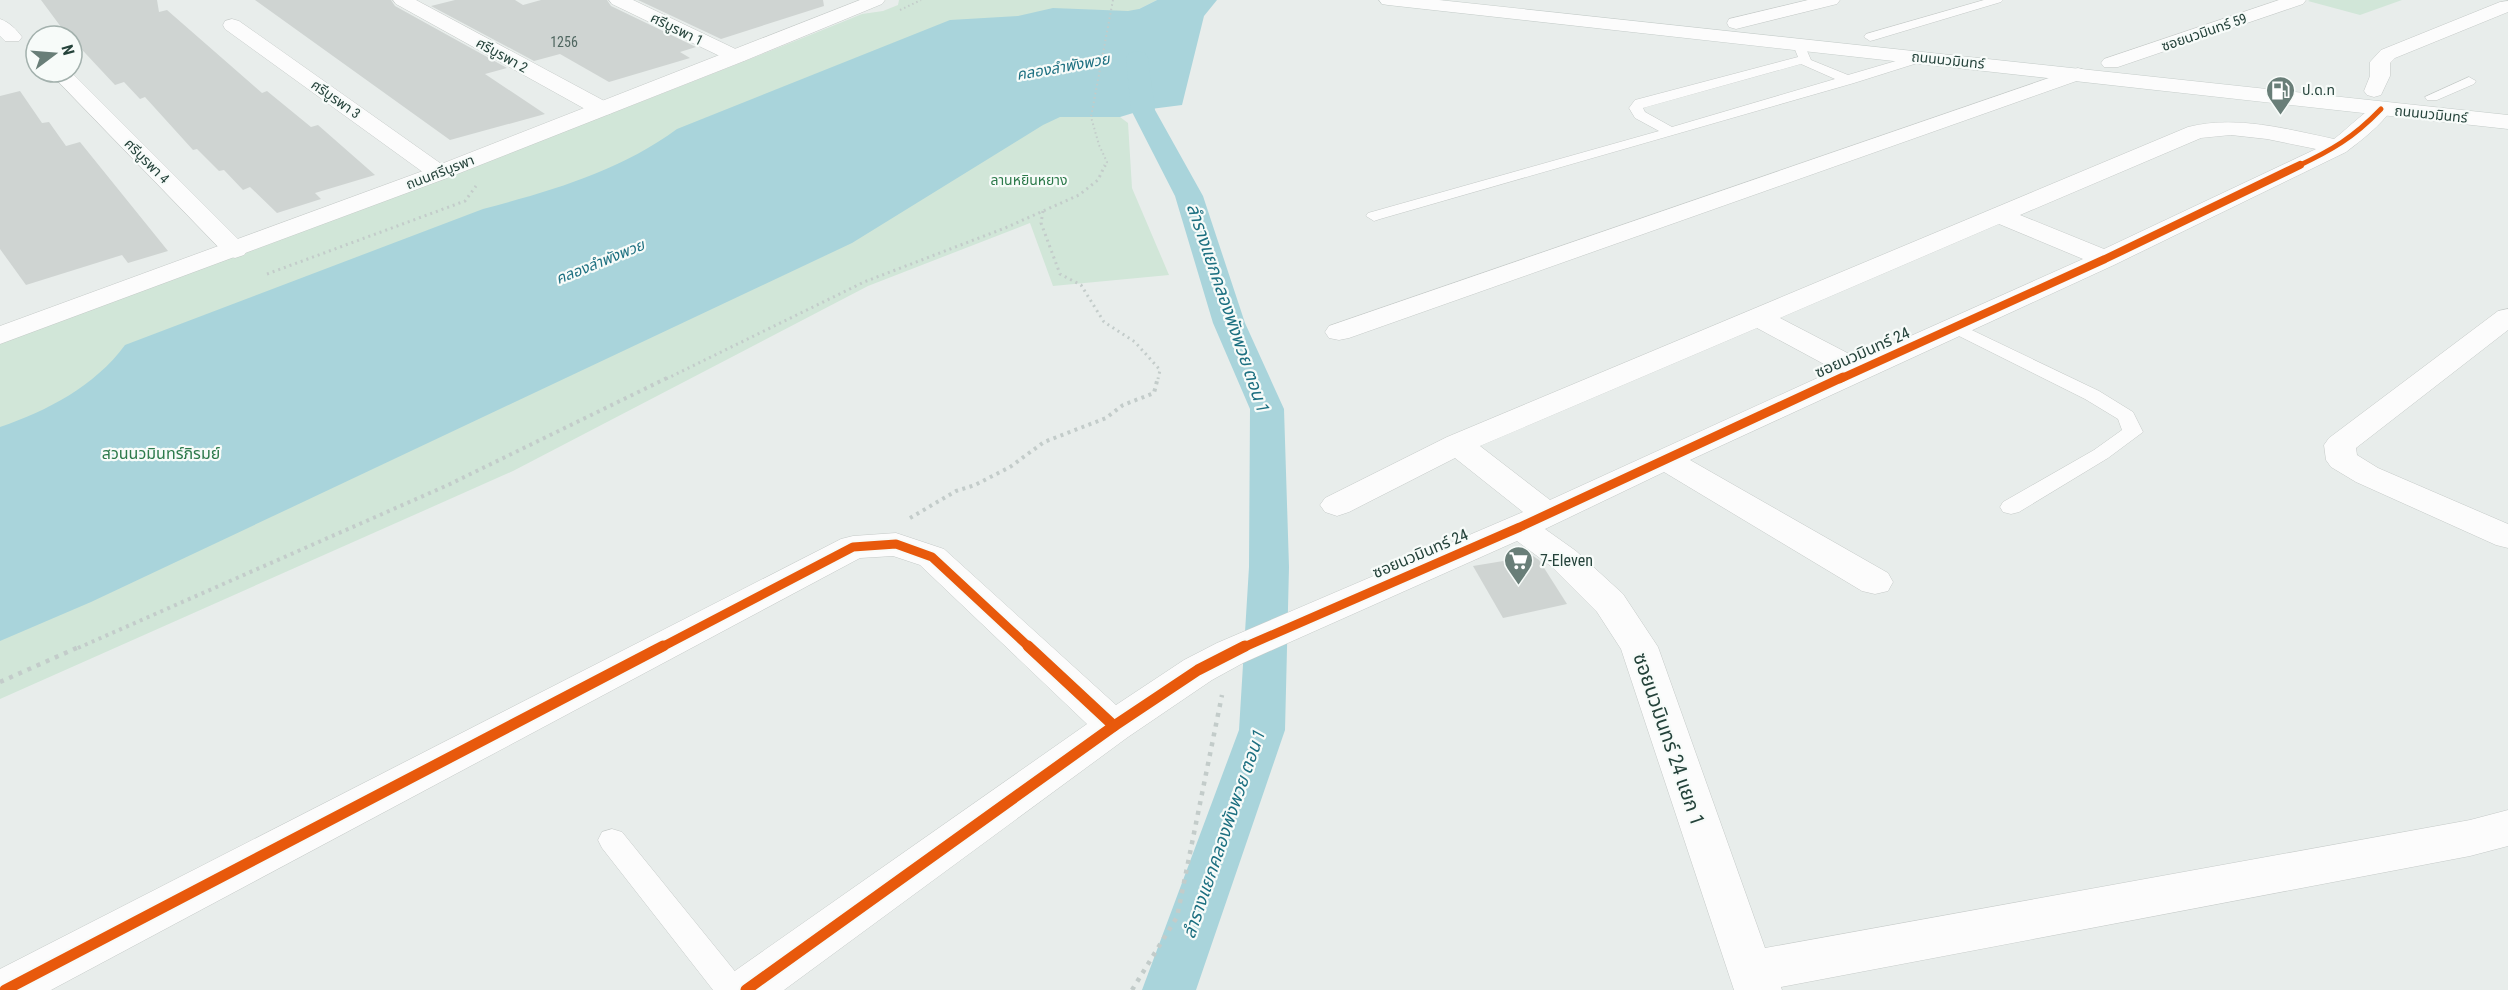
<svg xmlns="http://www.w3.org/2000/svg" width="2508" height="990" viewBox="0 0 2508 990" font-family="'Roboto Condensed','Noto Sans Thai',sans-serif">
	<rect width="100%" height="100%" fill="#e8edeb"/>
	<!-- green -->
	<g fill="#d1e6d8">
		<path d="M899,0h258l-18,9 -19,108 8,6 4,65 37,87 -116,11 -23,-63 -162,63 -355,185 -513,228v-357c289,-106 577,-212 862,-328l21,-3 15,-6z"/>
		<polygon points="2310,0 2402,0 2360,15 2308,1"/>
	</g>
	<!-- water -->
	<path fill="#a9d4db" d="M1157,0h60l-13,16 -22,89 -39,5 -23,7h-60l-17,8 -191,118 -761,359 -91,39v-214c47,-16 95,-41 125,-82l358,-136c68,-18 137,-38 194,-80l273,-109 68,-4 35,-8 75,3 11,-2z"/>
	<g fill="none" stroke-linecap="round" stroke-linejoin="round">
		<!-- canal -->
		<polygon fill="#a9d4db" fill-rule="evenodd" points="1137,51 1145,53 1148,58 1155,110 1203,196 1245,323 1284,409 1289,567 1285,730 1196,990 1142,990 1239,730 1249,567 1250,409 1213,323 1175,196 1131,110 1126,58 1129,53"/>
	</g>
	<!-- building -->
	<g fill="#cfd4d2">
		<polygon points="41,0 157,0 159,12 167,10 262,93 267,91 311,127 318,125 375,175 315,193 321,199 277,213 250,187 243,190 224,170 219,171 197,149 193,150 145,97 140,99 124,82 115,85 72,39 72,36 61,27"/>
		<polygon points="255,0 391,0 395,6 507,68 485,74 545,114 450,140"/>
		<polygon points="455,0 515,0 523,5 541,0 607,0 611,6 696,47 680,52 690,58 609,82 560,54 534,61 431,6"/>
		<polygon points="638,0 823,0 824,6 721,39"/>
		<polygon points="20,91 42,123 49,122 66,146 80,142 168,251 128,263 122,255 26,285 0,249 0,96"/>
		<polygon points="1533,556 1539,560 1567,604 1503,618 1473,566"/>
	</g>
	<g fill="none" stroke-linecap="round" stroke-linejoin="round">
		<defs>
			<g id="service">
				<polygon points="1984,0 2003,0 2001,2 1874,40 1870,41 1864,37 1866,34"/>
				<path d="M1800,43l4,1 7,16 37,15 75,-22 6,4 -2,3 -73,23 -474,136 -6,2 -8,-5 2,-3 291,-82 -24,-13 -6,-10 6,-8 163,-43 -4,-10zM1801,64l34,15 -163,48 -27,-15 -2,-4z"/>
				<polygon points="2469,77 2476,81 2474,84 2437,100 2427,100 2425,97"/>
				<polygon points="1955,322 2099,391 2133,412 2143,432 2108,458 2019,512 2011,514 2003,512 2000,507 2003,502 2094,450 2122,430 2118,419 2085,399 1949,331 1946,327 1949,323"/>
				<polygon points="612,829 622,832 742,980 746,990 713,990 602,848 598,840 602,832"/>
			</g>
			<g id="minor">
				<polygon points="393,0 416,0 610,104 613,109 610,114 602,115 594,114 396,4"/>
				<polygon points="609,0 633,0 744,53 747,57 744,61 730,61 612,4"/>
				<polygon points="1808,0 1840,0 1837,4 1736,29 1729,27 1727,23 1729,19"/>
				<polygon points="2279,0 2306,0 2303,4 2118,67 2104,67 2101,63 2104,59"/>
				<polygon points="2508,1 2508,12 2395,58 2390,63 2390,76 2381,95 2374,97 2367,95 2364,91 2370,76 2370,62 2381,50 2500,2"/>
				<path d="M0,19c9,3 16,10 22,18l-3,4h-14l-5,-5z"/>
				<polygon points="232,19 239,21 447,168 451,173 447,178 439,180 431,178 225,29 223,25 225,21"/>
				<polygon points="2078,68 2085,70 2088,74 2085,78 1349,338 1339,340 1329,338 1325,332 1329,326"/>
				<polygon points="49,72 71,72 244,245 248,250 244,255 235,258 226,255"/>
				<path d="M2381,103l8,1 3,5c-12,17 -29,30 -46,43l-232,113 -424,195 198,113 5,9 -5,9 -13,3 -13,-3 -198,-119 -119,57 31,22 47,43 35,53 107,301 705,-128 38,-10v36l-38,10 -689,131 1,3h-48l-113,-341 -24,-37 -45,-45 -35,-26 -274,122 -31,17 -84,57 -344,253h-62l7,-15 358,-251 -167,-159 -27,-9 -33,2 -809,432h-51v-21l841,-430 12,-3 43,-3 48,16 172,156 68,-45 33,-17 306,-131 -68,-54 -106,54 -12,4 -12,-4 -5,-7 5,-7 122,-61 741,-310c49,-12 98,2 146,12 11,-8 37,-34 47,-36zM2231,135l36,4 49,10 -212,100 -84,-34 181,-77zM1999,224l84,35 -224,100 -79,-41zM1757,328l78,42 -285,130 -70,-54z"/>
				<polygon points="2508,309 2508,330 2356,448 2357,455 2378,468 2508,524 2508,548 2496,545 2356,482 2331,467 2326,460 2324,445 2329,438 2498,311"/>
			</g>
			<polygon id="tertiary" points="860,0 885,0 882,4 744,61 447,178 0,344 0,326 431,168"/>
			<polygon id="secondary" points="1379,0 1439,0 2508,115 2508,129 1388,5 1382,4"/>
		</defs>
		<!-- service casing -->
		<use href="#service" stroke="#c5cac8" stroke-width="1"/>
		<!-- minor casing -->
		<use href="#minor" stroke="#c5cac8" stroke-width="1"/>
		<!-- tertiary casing -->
		<use href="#tertiary" stroke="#c5cac8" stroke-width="1"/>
		<!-- secondary casing -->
		<use href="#secondary" stroke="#c3cbc8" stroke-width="1"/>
		<!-- path-far3 -->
		<g stroke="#c3ccca" stroke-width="2" stroke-dasharray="1.5 3" stroke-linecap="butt">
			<polyline points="900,10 921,0"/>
			<polyline points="1105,167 1107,162 1099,145 1091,117 1113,0"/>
		</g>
		<!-- path-far2 -->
		<g stroke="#c3ccca" stroke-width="3" stroke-dasharray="2 4" stroke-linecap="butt">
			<polyline points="1043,211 1041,223 1060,274 1081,285 1104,322 1135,342 1160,370 1158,379"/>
			<polyline points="267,274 465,201 476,186"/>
			<polyline points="666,379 864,282 1005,228 1079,195 1098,180 1105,165"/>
		</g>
		<!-- path-far1 -->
		<g stroke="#c3ccca" stroke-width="4" stroke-dasharray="3 4.5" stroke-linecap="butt">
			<polyline points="910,518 956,491 975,485 1010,467 1044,442 1106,418 1123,405 1154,393 1158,377"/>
			<polyline points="78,648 448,485 669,377"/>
		</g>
		<!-- path -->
		<g stroke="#c3ccca" stroke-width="4.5" stroke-dasharray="4 6" stroke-linecap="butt">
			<polyline points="0,682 81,646"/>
			<polyline points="1132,990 1177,917 1222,695"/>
		</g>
		<!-- service -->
		<use href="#service" fill="#fcfcfc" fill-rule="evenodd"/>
		<!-- minor -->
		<use href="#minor" fill="#fcfcfc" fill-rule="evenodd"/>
		<!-- tertiary -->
		<use href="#tertiary" fill="#fcfcfc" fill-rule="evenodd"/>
		<!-- secondary -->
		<use href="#secondary" fill="#fcfcfc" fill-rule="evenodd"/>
		<defs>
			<path id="cycleway-far3" d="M2296,167c36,-17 57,-29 85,-58"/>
			<polyline id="cycleway-far2" points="1840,379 2105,259 2300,165"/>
			<g id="cycleway-far1">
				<polyline points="660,648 853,547 896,544 932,557 1030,648"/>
				<polyline points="1242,648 1520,527 1843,377"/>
			</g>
			<g id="cycleway">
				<polyline points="1028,646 1114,726"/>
				<polyline points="5,990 663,646"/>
				<polyline points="746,990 1114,726 1198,670 1245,646"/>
			</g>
		</defs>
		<!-- cycleway-far3 casing -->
		<use href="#cycleway-far3" stroke="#f7fbf9" stroke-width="8"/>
		<!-- cycleway-far2 casing -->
		<use href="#cycleway-far2" stroke="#f7fbf9" stroke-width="10"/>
		<!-- cycleway-far1 casing -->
		<use href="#cycleway-far1" stroke="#f7fbf9" stroke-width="13"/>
		<!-- cycleway casing -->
		<use href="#cycleway" stroke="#f7fbf9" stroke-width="15"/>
		<!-- cycleway-far3 -->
		<use href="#cycleway-far3" stroke="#e8590c" stroke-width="5"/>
		<!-- cycleway-far2 -->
		<use href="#cycleway-far2" stroke="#e8590c" stroke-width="8"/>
		<!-- cycleway-far1 -->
		<use href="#cycleway-far1" stroke="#e8590c" stroke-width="9"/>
		<!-- cycleway -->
		<use href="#cycleway" stroke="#e8590c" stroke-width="11"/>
	</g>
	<!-- icons -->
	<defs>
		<symbol id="fuel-pin" viewBox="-11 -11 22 30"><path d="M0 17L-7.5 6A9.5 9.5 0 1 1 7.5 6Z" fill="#697e78" stroke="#f7fbf9"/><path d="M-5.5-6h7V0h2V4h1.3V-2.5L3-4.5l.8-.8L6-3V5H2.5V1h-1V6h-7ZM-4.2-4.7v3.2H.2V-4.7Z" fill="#fff"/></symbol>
		<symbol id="supermarket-pin" viewBox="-11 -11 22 30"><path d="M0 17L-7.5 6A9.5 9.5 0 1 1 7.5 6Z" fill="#697e78" stroke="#f7fbf9"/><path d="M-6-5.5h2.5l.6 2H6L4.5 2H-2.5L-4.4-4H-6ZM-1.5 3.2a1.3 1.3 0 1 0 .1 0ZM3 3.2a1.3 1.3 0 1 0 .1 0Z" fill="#fff"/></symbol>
	</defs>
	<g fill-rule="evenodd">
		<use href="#fuel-pin" x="2264" y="74" width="33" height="45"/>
		<use href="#supermarket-pin" x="1502" y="544" width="33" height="45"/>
	</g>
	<g text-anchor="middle" stroke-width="4.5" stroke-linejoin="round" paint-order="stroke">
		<!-- far-street labels -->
		<g font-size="14" fill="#24423a" stroke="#f7fbf9">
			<text transform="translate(677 29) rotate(26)" y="5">ศรีบูรพา 1</text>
			<text transform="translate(2204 32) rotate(-19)" y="5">ซอยนวมินทร์ 59</text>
			<text transform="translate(502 55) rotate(29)" y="5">ศรีบูรพา 2</text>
			<text transform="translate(1948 60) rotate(6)" y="5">ถนนนวมินทร์</text>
			<text transform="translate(336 99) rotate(35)" y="5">ศรีบูรพา 3</text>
			<text transform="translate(2431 114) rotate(6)" y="5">ถนนนวมินทร์</text>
			<text transform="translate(147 161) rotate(45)" y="5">ศรีบูรพา 4</text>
			<text transform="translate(440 172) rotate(-21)" y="5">ถนนศรีบูรพา</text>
		</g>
		<!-- number labels -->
		<g font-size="14" fill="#506761">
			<text x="564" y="47">1256</text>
		</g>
		<!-- far-poi labels -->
		<g font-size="14" fill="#24423a" stroke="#f7fbf9" text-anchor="start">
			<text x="2302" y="95">ป.ด.ท</text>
		</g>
		<!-- far-park labels -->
		<g font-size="14" fill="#2d7a4b" stroke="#f7fbf9">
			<text x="1029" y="185">ลานหยินหยาง</text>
		</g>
		<!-- far-water labels -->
		<g font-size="15" font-style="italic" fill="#1c6f80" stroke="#f7fbf9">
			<text transform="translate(1063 67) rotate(-10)" y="5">คลองลำพังพวย</text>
			<text transform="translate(600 262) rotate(-22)" y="5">คลองลำพังพวย</text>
		</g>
		<!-- street labels -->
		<g font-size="16" fill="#24423a" stroke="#f7fbf9">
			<text transform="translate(1862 352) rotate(-24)" y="6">ซอยนวมินทร์ 24</text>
			<text transform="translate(1420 553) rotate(-23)" y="6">ซอยนวมินทร์ 24</text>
		</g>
		<!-- park labels -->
		<g font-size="16" fill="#2d7a4b" stroke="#f7fbf9">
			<text x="161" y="459">สวนนวมินทร์ภิรมย์</text>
		</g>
		<!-- poi labels -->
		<g font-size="16" fill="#24423a" stroke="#f7fbf9" text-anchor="start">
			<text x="1540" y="566">7-Eleven</text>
		</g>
		<!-- water labels -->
		<g font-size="18" font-style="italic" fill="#1c6f80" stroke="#f7fbf9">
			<text transform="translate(1228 308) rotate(71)" y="6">ลำรางแยกคลองพังพวย ตอน 1</text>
			<text transform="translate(1224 834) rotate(-71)" y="6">ลำรางแยกคลองพังพวย ตอน 1</text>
		</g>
		<!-- near-street labels -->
		<g font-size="20" fill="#24423a" stroke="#f7fbf9">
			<text transform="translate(1669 739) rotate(71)" y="7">ซอยนวมินทร์ 24 แยก 1</text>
		</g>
	</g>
	<!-- north arrow -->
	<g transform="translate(54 54) rotate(74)"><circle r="28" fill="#f7fbf9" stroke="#a3b1ad" stroke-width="1.5"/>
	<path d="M0-4.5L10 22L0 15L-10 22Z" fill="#697e78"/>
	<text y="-9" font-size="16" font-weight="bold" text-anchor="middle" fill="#24423a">N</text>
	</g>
</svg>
